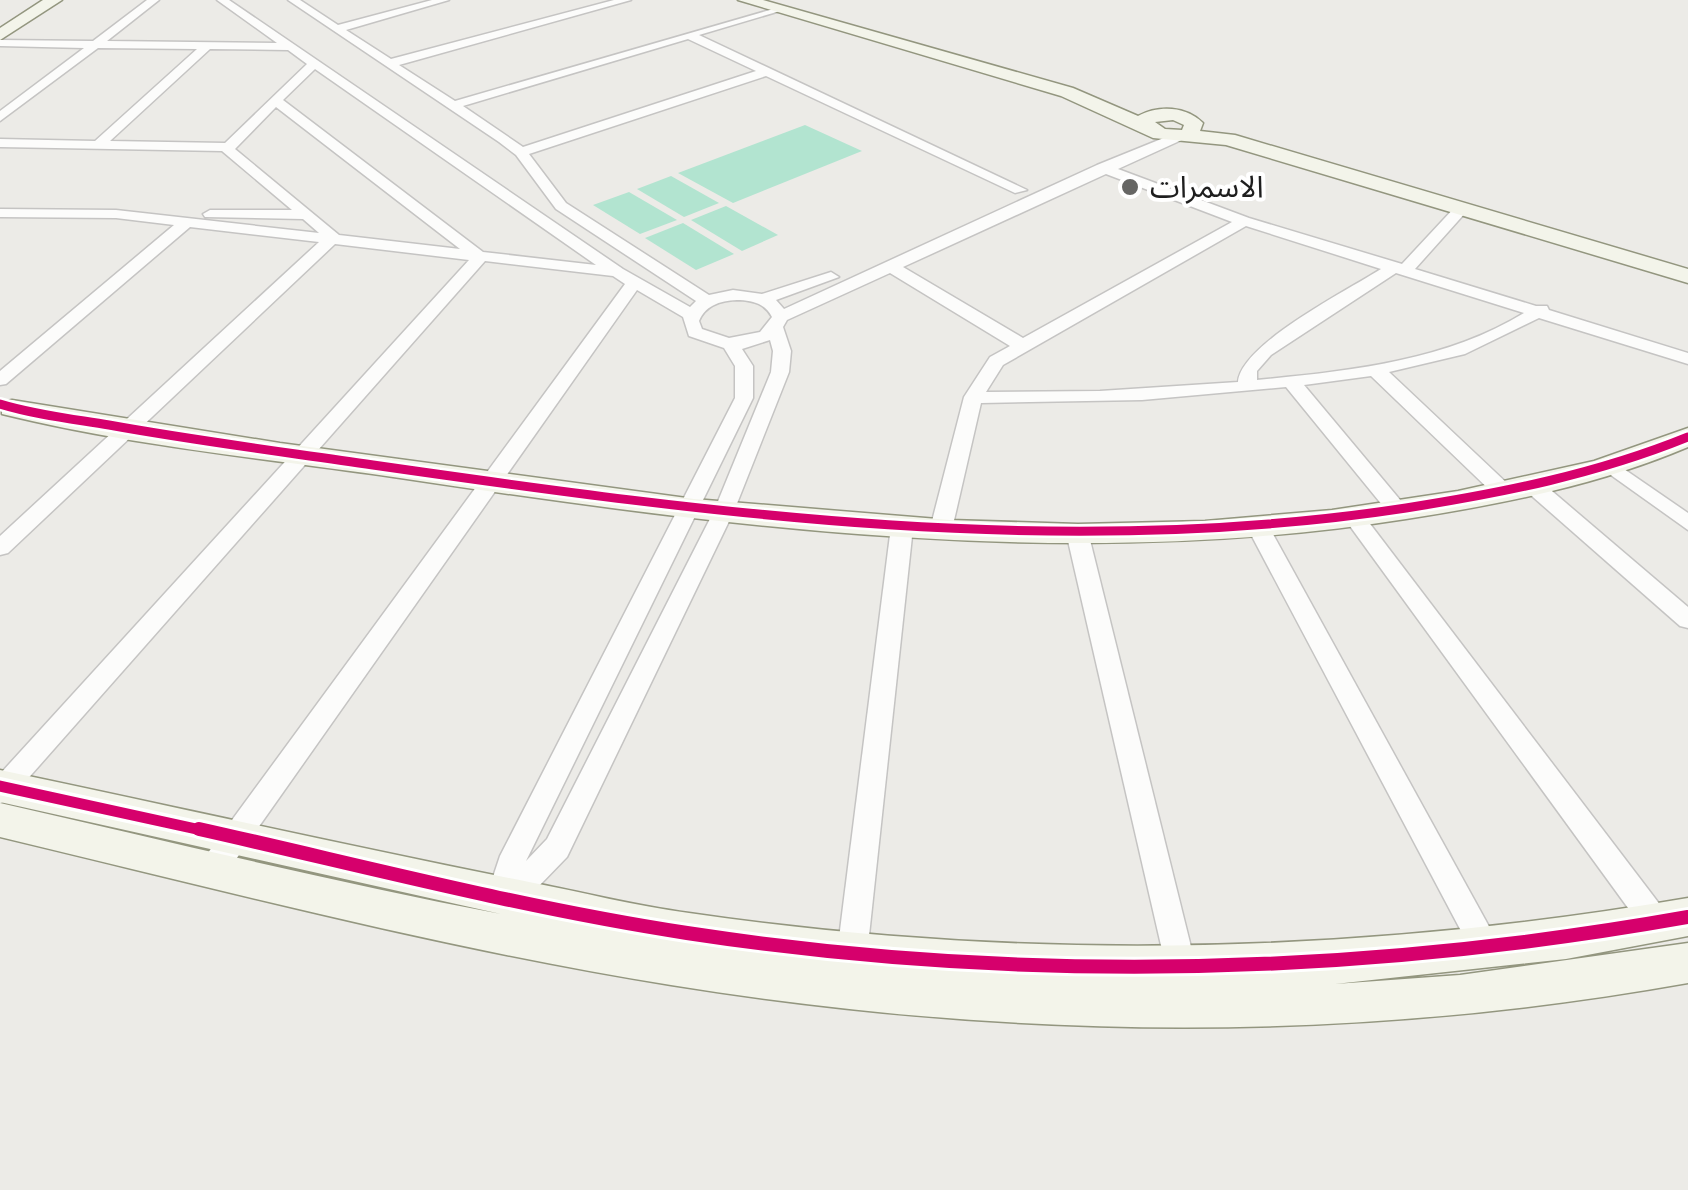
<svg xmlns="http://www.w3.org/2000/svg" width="1688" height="1190" viewBox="0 0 1688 1190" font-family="'Source Sans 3','Noto Sans Arabic',sans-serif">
	<rect width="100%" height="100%" fill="#ecebe7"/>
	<!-- pitch -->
	<g fill="#b2e4d0">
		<polygon points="805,125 862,151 733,203 678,173"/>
		<polygon points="671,176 719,203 684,217 637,189"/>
		<polygon points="629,192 677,220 640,234 593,205"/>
		<polygon points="726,206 778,235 742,251 691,220"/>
		<polygon points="683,223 734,254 696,270 645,238"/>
	</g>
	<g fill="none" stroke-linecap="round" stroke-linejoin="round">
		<defs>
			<g id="street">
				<path d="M147,0h12l-52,41 170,2 -60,-43h12l394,269 67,38 6,-6 -140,-92 -40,-54 -17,-13 -211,-142h12l38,25 94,-25h17l-103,30 45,29 223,-59h17l-232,65 56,36 325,-94v4l-81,24 328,155 -12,3 -249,-117 -237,78 37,49 143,92 24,-5 29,4 69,-22 8,5 -63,23 8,9 313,-144 84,-34 7,4 -2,3 -68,31 131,49 153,46 54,-58h10v6l-51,57 121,37h11l2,4 139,43v11l-149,-46 -74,36 -76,18 122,115 3,5 -3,5h-14l-126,-121 -67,9 102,122 3,5 -3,5h-14l-106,-130 -144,13 -161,3 -29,126 -11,7 -11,-7 34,-132 26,-40 20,-11 -120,-73 -103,47 -4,7 8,24 -2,21 -55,139 -167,346 -30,31 -36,20 -10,-4 -4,-9 13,-39 235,-458v-32l-11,-18 -35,-12 -6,-19 -46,-27 -415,589 -10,3 -10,-3 -4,-9 4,-9 423,-577 -12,-8 -128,-15 -476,539 -9,3v-29l469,-514 -134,-16 -327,309 -8,2v-19l319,-294 -129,-15 -184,157 -6,1v-14l174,-146 -58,-7 -116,-1v-8l116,1 203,23 -16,-14 -98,-2 -2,-3 7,-4h82l-70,-59 -222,-4v-8l95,2 102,-92 -99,-1 -98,73v-10l84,-63 -84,-2v-6l93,1zM688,39l68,32 -233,76 -60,-41zM210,49l78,1 19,14 -82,79 -115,-2zM315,69l281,196 -113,-13 -200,-152zM276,107l184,142 -121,-14 -104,-86zM1106,174l126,48 -209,116 -120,-71zM1246,226l135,43c-33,21 -140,75 -143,113l-138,9 -114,1 17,-27zM1396,273l128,40c-80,49 -177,58 -267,67v-9l14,-16zM740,300c14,1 25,4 32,17l-12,15 -31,6 -27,-9 -3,-8c7,-17 24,-21 41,-21zM770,340l3,11 -2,21 -57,139 -167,328 -21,22 227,-463v-32l-11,-17z"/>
				<polygon points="1608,458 1688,513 1688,530 1601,468 1598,464 1601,460"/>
				<polygon points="1532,478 1539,480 1688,607 1688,628 1680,626 1525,490 1522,485"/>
				<polygon points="1354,510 1361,512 1667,914 1672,924 1667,934 1657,937 1647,934 1347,522 1344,517 1347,512"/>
				<polygon points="902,520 913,527 867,954 862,964 852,968 842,964 837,954 891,527"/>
				<polygon points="1258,520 1269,527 1497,941 1502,951 1497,961 1487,965 1477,961 1247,527"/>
				<polygon points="1077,525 1088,532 1196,967 1192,977 1181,981 1170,977 1166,967 1066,532"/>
			</g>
			<g id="secondary">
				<polygon points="43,0 62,0 0,40 0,28"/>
				<path d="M738,0h25l310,88 65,28c21,-11 48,-10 65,7l-3,8 35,4 453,134v14l-462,-138 -73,-7 -92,-42zM1173,120l11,5 -2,5 -17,-1 -10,-7z"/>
				<path d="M12,400l268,43 414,56 256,21 128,4 127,-3 127,-11 126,-19 136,-30 94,-33v19c-89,38 -186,57 -282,72 -335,53 -673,9 -1006,-41 -132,-19 -268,-32 -398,-64v-12z"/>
				<path d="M0,770c176,37 352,77 529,112 53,10 106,24 160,31 334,49 667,42 999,-15v38l-122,23 -231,25 125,-9 228,-32v40c-342,61 -674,57 -1017,2 -226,-36 -449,-95 -671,-148v-34c167,38 333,79 501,111l-501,-112z"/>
			</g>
		</defs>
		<!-- street casing -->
		<use href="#street" stroke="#c5c4c3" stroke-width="3"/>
		<!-- secondary casing -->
		<use href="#secondary" stroke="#93967f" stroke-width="3"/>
		<!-- street -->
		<use href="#street" fill="#fcfcfb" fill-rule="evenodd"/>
		<!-- secondary -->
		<use href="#secondary" fill="#f3f4ea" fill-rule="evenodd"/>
		<defs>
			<path id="cycleway-far2" d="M0,404c36,11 73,15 109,21 88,16 176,27 264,40 342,49 688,96 1033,43 96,-15 191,-34 282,-71"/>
			<polyline id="cycleway-far1" points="0,786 210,832"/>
			<path id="cycleway" d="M199,829c161,36 324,79 488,104 335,51 669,43 1001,-16"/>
		</defs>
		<!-- cycleway-far2 casing -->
		<use href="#cycleway-far2" stroke="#fff" stroke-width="14"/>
		<!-- cycleway-far1 casing -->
		<use href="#cycleway-far1" stroke="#fff" stroke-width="18"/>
		<!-- cycleway casing -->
		<use href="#cycleway" stroke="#fff" stroke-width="20"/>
		<!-- cycleway-far2 -->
		<use href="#cycleway-far2" stroke="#d6006c" stroke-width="9"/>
		<!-- cycleway-far1 -->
		<use href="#cycleway-far1" stroke="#d6006c" stroke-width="11"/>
		<!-- cycleway -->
		<use href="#cycleway" stroke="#d6006c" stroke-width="14"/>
	</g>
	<!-- markers -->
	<circle fill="#666664" stroke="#fff" stroke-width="4" cx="1130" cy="187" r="10"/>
	<g text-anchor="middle" stroke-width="8" stroke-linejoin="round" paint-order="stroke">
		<!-- far-poi labels -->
		<g font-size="30" fill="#1e1e1e" stroke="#fff" text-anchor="start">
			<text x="1150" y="197">الاسمرات</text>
		</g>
	</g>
</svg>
